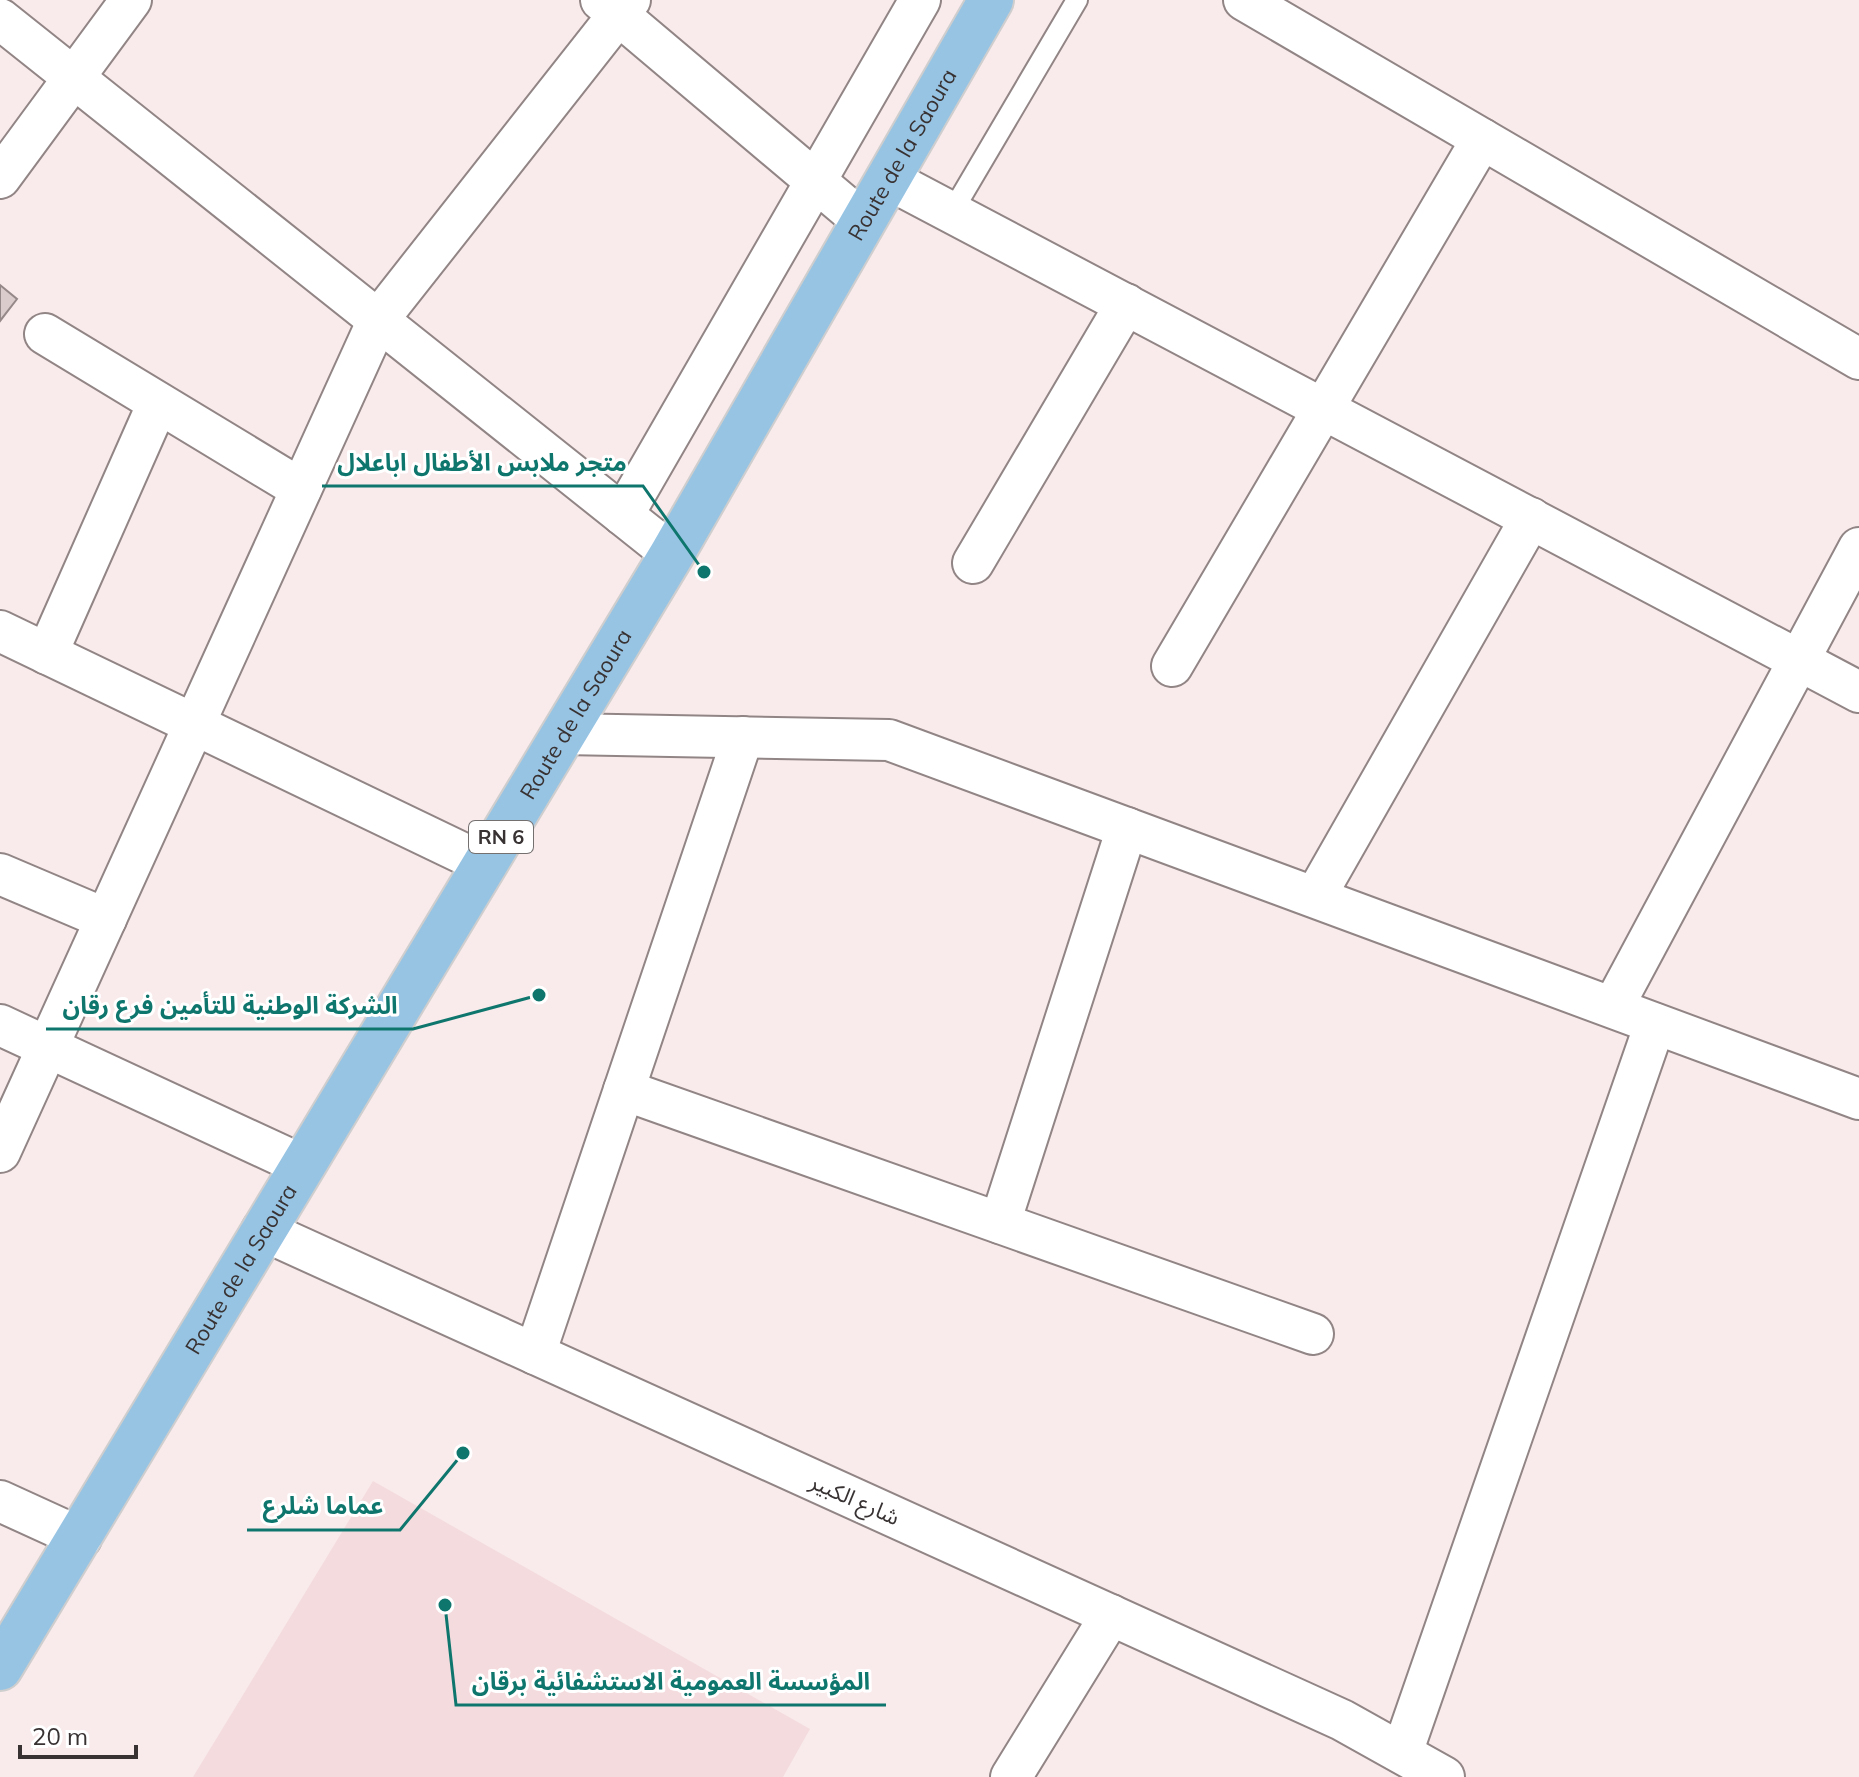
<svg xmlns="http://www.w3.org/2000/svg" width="1859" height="1777" viewBox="0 0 1859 1777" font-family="Mulish,'Noto Sans Arabic',sans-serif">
	<rect width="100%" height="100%" fill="#f9eaeb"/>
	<!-- built -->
	<polygon fill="#f4dcde" points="373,1481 810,1729 783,1777 193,1777"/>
	<!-- building -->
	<polygon fill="#dacbcc" stroke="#96898a" stroke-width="2" points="0,285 17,299 0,321"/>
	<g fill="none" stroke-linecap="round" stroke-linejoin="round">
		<defs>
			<polyline id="lane" points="952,212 1077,0"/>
			<g id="street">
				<polyline points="601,0 864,222"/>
				<polyline points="1244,0 1859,359"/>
				<polyline points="0,19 672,554"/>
				<polyline points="0,178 131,0"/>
				<polyline points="888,179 1859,692"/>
				<polyline points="45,334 301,489"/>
				<polyline points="623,515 920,0"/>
				<polyline points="973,563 1126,304"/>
				<polyline points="0,631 485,864"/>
				<polyline points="47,654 158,403"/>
				<polyline points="1172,666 1482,139"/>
				<polyline points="563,734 889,740 1859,1099"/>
				<polyline points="0,874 106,919"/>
				<polyline points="1315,897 1531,518"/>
				<polyline points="1613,1007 1859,548"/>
				<polyline points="0,1025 302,1165"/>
				<polyline points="624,1090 1313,1334"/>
				<polyline points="0,1152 378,320 630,0"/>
				<polyline points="1000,1223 1127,828"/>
				<polyline points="262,1230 1342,1720 1444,1777"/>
				<polyline points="535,1354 743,737"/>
				<polyline points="0,1501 81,1538"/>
				<polyline points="1402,1753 1655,1024"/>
				<polyline points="1011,1777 1111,1615"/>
			</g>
			<g id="primary">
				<path id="s1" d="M0,1668l672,-1114 319,-554"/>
			</g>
		</defs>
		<!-- lane casing -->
		<use href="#lane" stroke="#928586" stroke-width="24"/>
		<!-- street casing -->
		<use href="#street" stroke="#928586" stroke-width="44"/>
		<!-- primary casing -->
		<use href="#primary" stroke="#cfcece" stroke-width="48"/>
		<!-- lane -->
		<use href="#lane" stroke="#fff" stroke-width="20"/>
		<!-- street -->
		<use href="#street" stroke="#fff" stroke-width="40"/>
		<!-- primary -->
		<use href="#primary" stroke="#98c4e3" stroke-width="44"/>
	</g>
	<g text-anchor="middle" stroke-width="6" stroke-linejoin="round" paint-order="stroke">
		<!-- shield labels -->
		<rect fill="#fff" stroke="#747070" stroke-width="2" x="469" y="821" width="64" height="32" rx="6"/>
		<g font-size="20" font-weight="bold" fill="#383233">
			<text x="501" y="844">RN 6</text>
		</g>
		<!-- street labels -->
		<g font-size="22" fill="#383233" stroke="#fff">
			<text dy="8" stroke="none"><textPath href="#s1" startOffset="1762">Route de la Saoura</textPath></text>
			<text dy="8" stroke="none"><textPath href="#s1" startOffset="1114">Route de la Saoura</textPath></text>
			<text dy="8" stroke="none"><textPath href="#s1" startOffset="466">Route de la Saoura</textPath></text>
			<text transform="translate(855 1499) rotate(24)" y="8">شارع الكبير</text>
		</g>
	</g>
	<!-- callouts -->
	<path fill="none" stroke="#0f766e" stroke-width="3" d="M704 572L643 486H322M539 995L413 1029H46M463 1453L400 1530H247M445 1605L456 1705H886"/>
	<g fill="#0f766e" stroke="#fff" stroke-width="3">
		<circle cx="704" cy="572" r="8"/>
		<circle cx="539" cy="995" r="8"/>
		<circle cx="463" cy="1453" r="8"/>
		<circle cx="445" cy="1605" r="8"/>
	</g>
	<g font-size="24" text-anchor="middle" font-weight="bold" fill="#0f766e" stroke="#fff" stroke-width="6" stroke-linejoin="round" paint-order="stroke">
		<text x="482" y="471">متجر ملابس الأطفال اباعلال</text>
		<text x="230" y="1014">الشركة الوطنية للتأمين فرع رقان</text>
		<text x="323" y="1514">عماما شلرع</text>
		<text x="671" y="1690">المؤسسة العمومية الاستشفائية برقان</text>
	</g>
	<!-- scale -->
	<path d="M20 1745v12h116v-12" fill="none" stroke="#383233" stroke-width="4"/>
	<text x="32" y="1745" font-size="24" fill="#383233" stroke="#ffffff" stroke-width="6" paint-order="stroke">20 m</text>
</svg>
